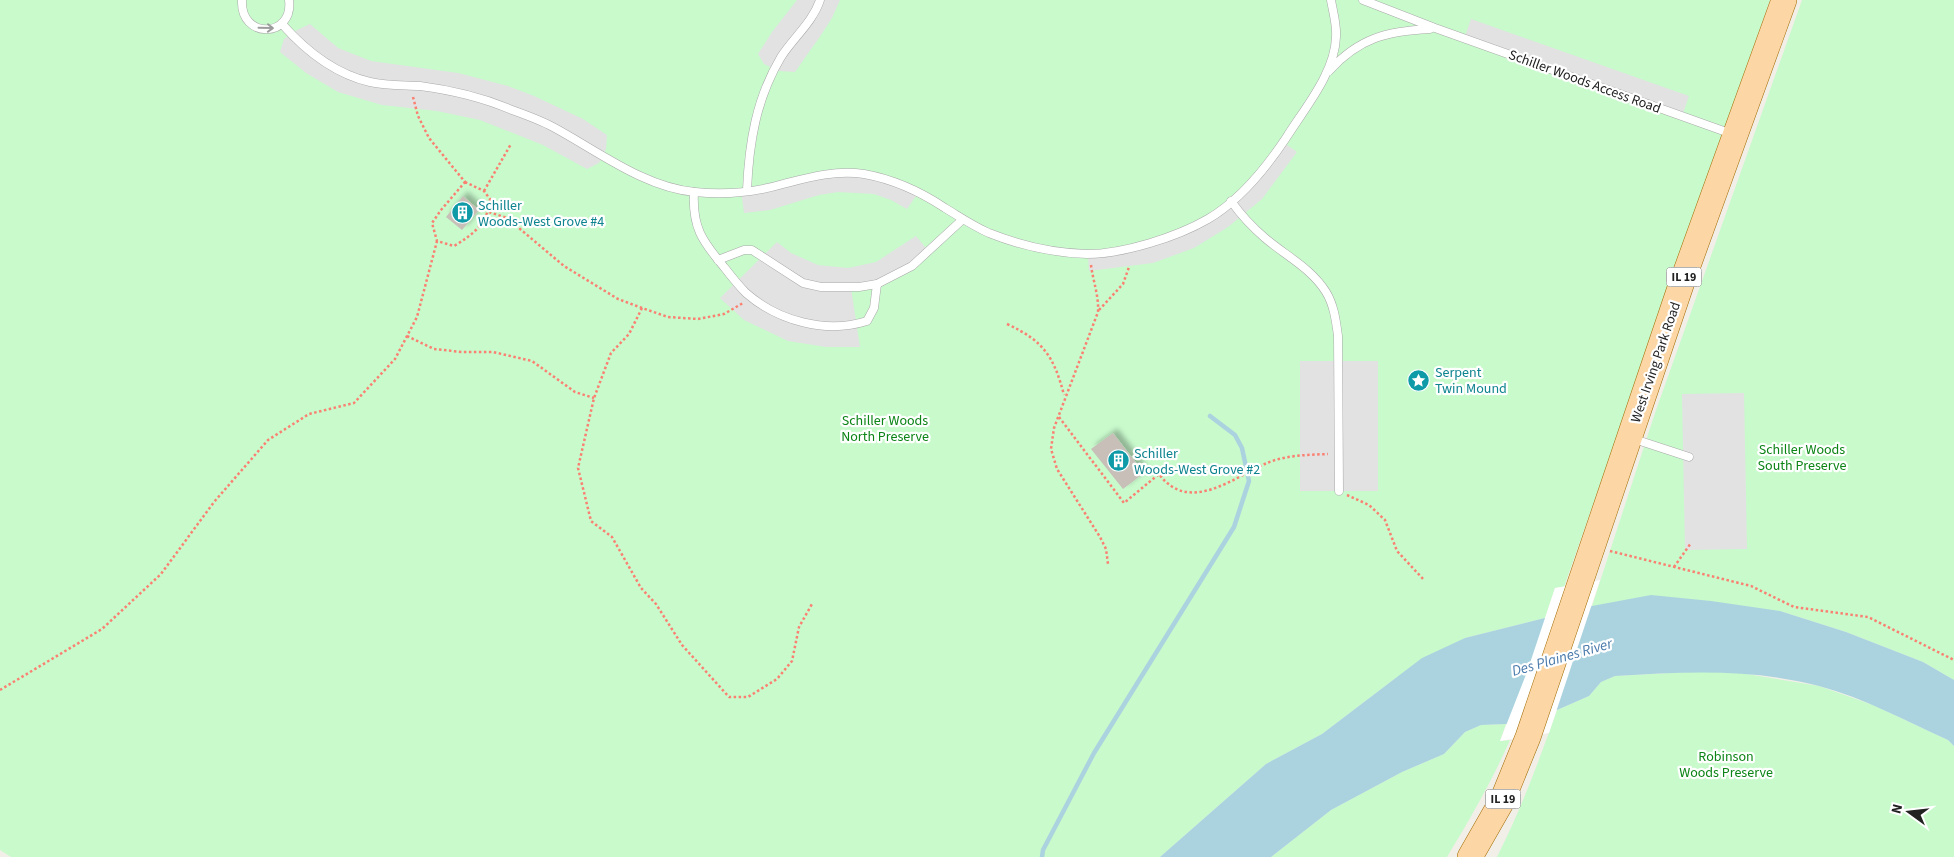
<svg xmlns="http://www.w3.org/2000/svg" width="1954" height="857" viewBox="0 0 1954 857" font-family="'Source Sans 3',sans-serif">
	<defs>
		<filter id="shadow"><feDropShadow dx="4.5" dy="-4.5" stdDeviation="2.5" flood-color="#0004"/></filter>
	</defs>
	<rect width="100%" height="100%" fill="#f2efe9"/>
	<!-- park -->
	<g fill="#c8facc">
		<polygon points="0,0 1770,0 1564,587 1555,588 1545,618 1465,638 1393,680 1322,734 1266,764 1160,857 11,857 0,850"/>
		<polygon points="1802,0 1954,0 1954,680 1923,662 1846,632 1780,611 1592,606 1655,413"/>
		<path d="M1688,672h47l84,14 54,19 75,35 6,6v111h-457c24,-48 42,-96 60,-147l32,-14 12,-14 14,-6z"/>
		<path d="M1506,724l-6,17 10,-1c-18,41 -40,79 -63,117h-176l60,-47 71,-38 42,-18 21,-22 16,-7z"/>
	</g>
	<!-- parking -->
	<g fill="#e2e2e2">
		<polygon points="797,0 840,0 832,18 821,35 795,72 779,71 764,64 758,54 772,32"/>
		<polygon points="1471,19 1689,96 1682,116 1464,39"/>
		<polygon points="310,24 338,48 371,61 458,73 508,86 534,96 583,119 607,135 606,149 599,163 587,169 543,145 480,120 437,111 382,105 338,92 306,73 280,52 284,39 297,30"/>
		<polygon points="1283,142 1297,152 1262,199 1228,227 1194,248 1153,263 1089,271 1088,254 1173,236 1231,201"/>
		<polygon points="862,174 918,193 907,209 891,200 874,194 838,192 819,195 770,210 744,213 741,191 800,179"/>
		<polygon points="916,236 929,252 894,277 851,288 860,347 826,347 788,341 744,320 720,298 777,242 791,253 818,265 848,268 876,262"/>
		<rect x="1300" y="361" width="78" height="130"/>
		<polygon points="1744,393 1747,549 1685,550 1682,394"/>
	</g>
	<!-- water -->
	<path fill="#aad3df" d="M1651,595l60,6 69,10 66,21 77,30 31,18v66l-6,-6c-42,-19 -84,-42 -129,-54 -69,-18 -134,-14 -204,-10l-14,6 -12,14 -32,14 -51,14 -25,1 -16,7 -21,22 -42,18 -71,38 -60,47h-111l106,-93 56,-30 100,-76 43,-20 127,-32z"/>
	<!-- pier -->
	<polygon fill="#fff" points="1600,580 1549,733 1500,741 1527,672 1555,588"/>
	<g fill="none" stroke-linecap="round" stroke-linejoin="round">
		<!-- stream -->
		<polyline stroke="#aad3df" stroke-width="4.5" points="1042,857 1043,850 1094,753 1234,527 1249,481 1242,448 1235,435 1210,416"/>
	</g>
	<!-- building -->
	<g fill="#c7bfb8" filter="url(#shadow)">
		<polygon points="463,196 479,210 462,230 446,217"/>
		<polygon points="1113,433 1144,473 1123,489 1091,449"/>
	</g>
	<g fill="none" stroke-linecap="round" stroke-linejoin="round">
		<defs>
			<g id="lane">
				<path d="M242,0c-2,40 52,38 47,0"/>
				<polyline points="1363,0 1435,28 1732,134"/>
				<path d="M282,24c23,26 53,50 88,58 17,4 34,3 50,4 31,4 64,12 92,24 14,5 28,10 41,17 43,23 92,61 142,65 29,3 61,0 88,-8 27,-7 52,-14 81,-10 28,5 57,18 81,34 15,9 28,18 44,25 30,12 65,20 98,21 36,0 90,-17 121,-35 31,-18 58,-51 78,-81 18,-29 49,-65 50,-101 1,-12 -3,-25 -5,-37"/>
				<path d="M1329,71c30,-33 58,-40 101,-42"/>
				<path d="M747,190c2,-47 9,-91 34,-133 12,-19 32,-35 39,-57"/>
				<path d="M694,192c-2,35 8,49 30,75 7,9 14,18 22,26 32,28 80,41 121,28l7,-13 3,-24"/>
				<path d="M1231,201c10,14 21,26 34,37 21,18 46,30 61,54 8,13 10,29 12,44l1,155"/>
				<polyline points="718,260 744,250 752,250 803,283 821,287 859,287 877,284 912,266 962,220"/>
				<polyline points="1631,438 1689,457"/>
			</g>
			<polyline id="primary" points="1470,857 1502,801 1528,737 1681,285 1784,0"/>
		</defs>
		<!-- lane casing -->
		<use href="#lane" stroke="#a9a9a9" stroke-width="9"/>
		<!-- primary casing -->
		<use href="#primary" stroke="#a06b00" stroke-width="26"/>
		<!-- path -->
		<g stroke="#fa8072" stroke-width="2.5" stroke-dasharray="2.5 2.5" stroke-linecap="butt">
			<polyline points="413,97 418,116 429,138 465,182"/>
			<path d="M465,182l19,9 6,8c-2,24 -16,35 -36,47l-17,-5 -5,-18 9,-13z"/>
			<polyline points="484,191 511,144"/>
			<polyline points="489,212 507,218 564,266 618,299 642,308 668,317 698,319 724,314 743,303"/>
			<path d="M1091,265c2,16 8,31 7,47l-44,116 -3,21 6,20 43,68 6,12 2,15"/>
			<polyline points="642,308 629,334 611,353 594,398 578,468 591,521 612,537 641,588 656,604 682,645 729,697 748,697 777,679 792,661 799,627 812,604"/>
			<polyline points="1099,310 1123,284 1129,267"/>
			<path d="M1007,324c37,17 47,33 57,71"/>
			<polyline points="407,336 434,349 462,352 493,352 532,361 575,392 594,398"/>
			<path d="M1059,417l65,86 35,-29c30,41 75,3 108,-11 19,-8 40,-8 61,-9"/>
			<polyline points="1347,495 1369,505 1385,520 1397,551 1424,580"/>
			<polyline points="1610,551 1751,586 1794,607 1868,617 1954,660"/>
			<polyline points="1674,567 1691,543"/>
			<polyline points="0,690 102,629 161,574 214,502 268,440 309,414 354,403 395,359 417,317 437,241"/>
		</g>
		<!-- lane -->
		<use href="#lane" stroke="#fff" stroke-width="8"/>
		<!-- primary -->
		<use href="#primary" stroke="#fcd6a4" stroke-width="25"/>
	</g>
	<!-- one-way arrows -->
	<defs><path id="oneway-shaft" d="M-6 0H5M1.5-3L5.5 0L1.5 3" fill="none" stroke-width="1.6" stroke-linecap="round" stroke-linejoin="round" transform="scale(1.25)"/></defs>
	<use stroke="#9c9c9c" href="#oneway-shaft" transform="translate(266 28) rotate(1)"/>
	<!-- icons -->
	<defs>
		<symbol id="building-disc" viewBox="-11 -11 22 22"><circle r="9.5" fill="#0f9aa8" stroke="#fff"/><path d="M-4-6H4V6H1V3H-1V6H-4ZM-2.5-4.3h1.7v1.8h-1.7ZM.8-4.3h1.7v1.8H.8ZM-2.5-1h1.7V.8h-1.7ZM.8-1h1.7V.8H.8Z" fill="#fff"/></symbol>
		<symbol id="sight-disc" viewBox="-11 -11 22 22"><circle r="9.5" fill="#0f9aa8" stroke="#fff"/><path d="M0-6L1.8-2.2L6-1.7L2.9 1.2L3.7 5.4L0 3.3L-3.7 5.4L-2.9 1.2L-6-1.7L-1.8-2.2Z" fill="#fff"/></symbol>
	</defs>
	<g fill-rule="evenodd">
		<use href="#building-disc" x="450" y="200" width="25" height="25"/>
		<use href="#sight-disc" x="1406" y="368" width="25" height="25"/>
		<use href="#building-disc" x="1106" y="448" width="25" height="25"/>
	</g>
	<g text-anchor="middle" stroke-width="4.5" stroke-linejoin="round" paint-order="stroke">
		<!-- shield labels -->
		<g fill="#fff" stroke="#646464" stroke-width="1">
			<rect x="1666.5" y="267.5" width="35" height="19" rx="4"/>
			<rect x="1485.5" y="789.5" width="35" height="19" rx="4"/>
		</g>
		<g font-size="12" font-weight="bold" fill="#222">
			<text x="1684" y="281">IL 19</text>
			<text x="1503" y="803">IL 19</text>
		</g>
		<!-- street labels -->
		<g font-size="14" fill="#222" stroke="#fff">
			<text transform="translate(1585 81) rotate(20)" y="5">Schiller Woods Access Road</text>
			<text transform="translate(1655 362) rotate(-71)" y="5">West Irving Park Road</text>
		</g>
		<!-- culture labels -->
		<g font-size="14" fill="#0d838f" stroke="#fff" text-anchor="start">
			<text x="478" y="210">Schiller<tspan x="478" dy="16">Woods-West Grove #4</tspan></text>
			<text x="1435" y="377">Serpent<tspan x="1435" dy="16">Twin Mound</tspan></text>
			<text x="1134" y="458">Schiller<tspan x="1134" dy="16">Woods-West Grove #2</tspan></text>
		</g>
		<!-- park labels -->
		<g font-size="14" fill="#0c8416" stroke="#fff">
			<text x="885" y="425">Schiller Woods<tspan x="885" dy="16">North Preserve</tspan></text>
			<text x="1802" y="454">Schiller Woods<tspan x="1802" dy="16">South Preserve</tspan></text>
			<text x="1726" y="761">Robinson<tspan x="1726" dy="16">Woods Preserve</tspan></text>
		</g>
		<!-- water labels -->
		<g font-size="15" font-style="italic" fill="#4a7aab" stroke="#fff">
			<text transform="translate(1562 657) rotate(-16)" y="5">Des Plaines River</text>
		</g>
	</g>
	<!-- north arrow -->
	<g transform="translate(1909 812) rotate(285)" stroke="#ffffff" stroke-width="4" paint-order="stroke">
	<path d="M0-4L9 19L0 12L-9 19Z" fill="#222222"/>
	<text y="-8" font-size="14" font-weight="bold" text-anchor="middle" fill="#222222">N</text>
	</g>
</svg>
